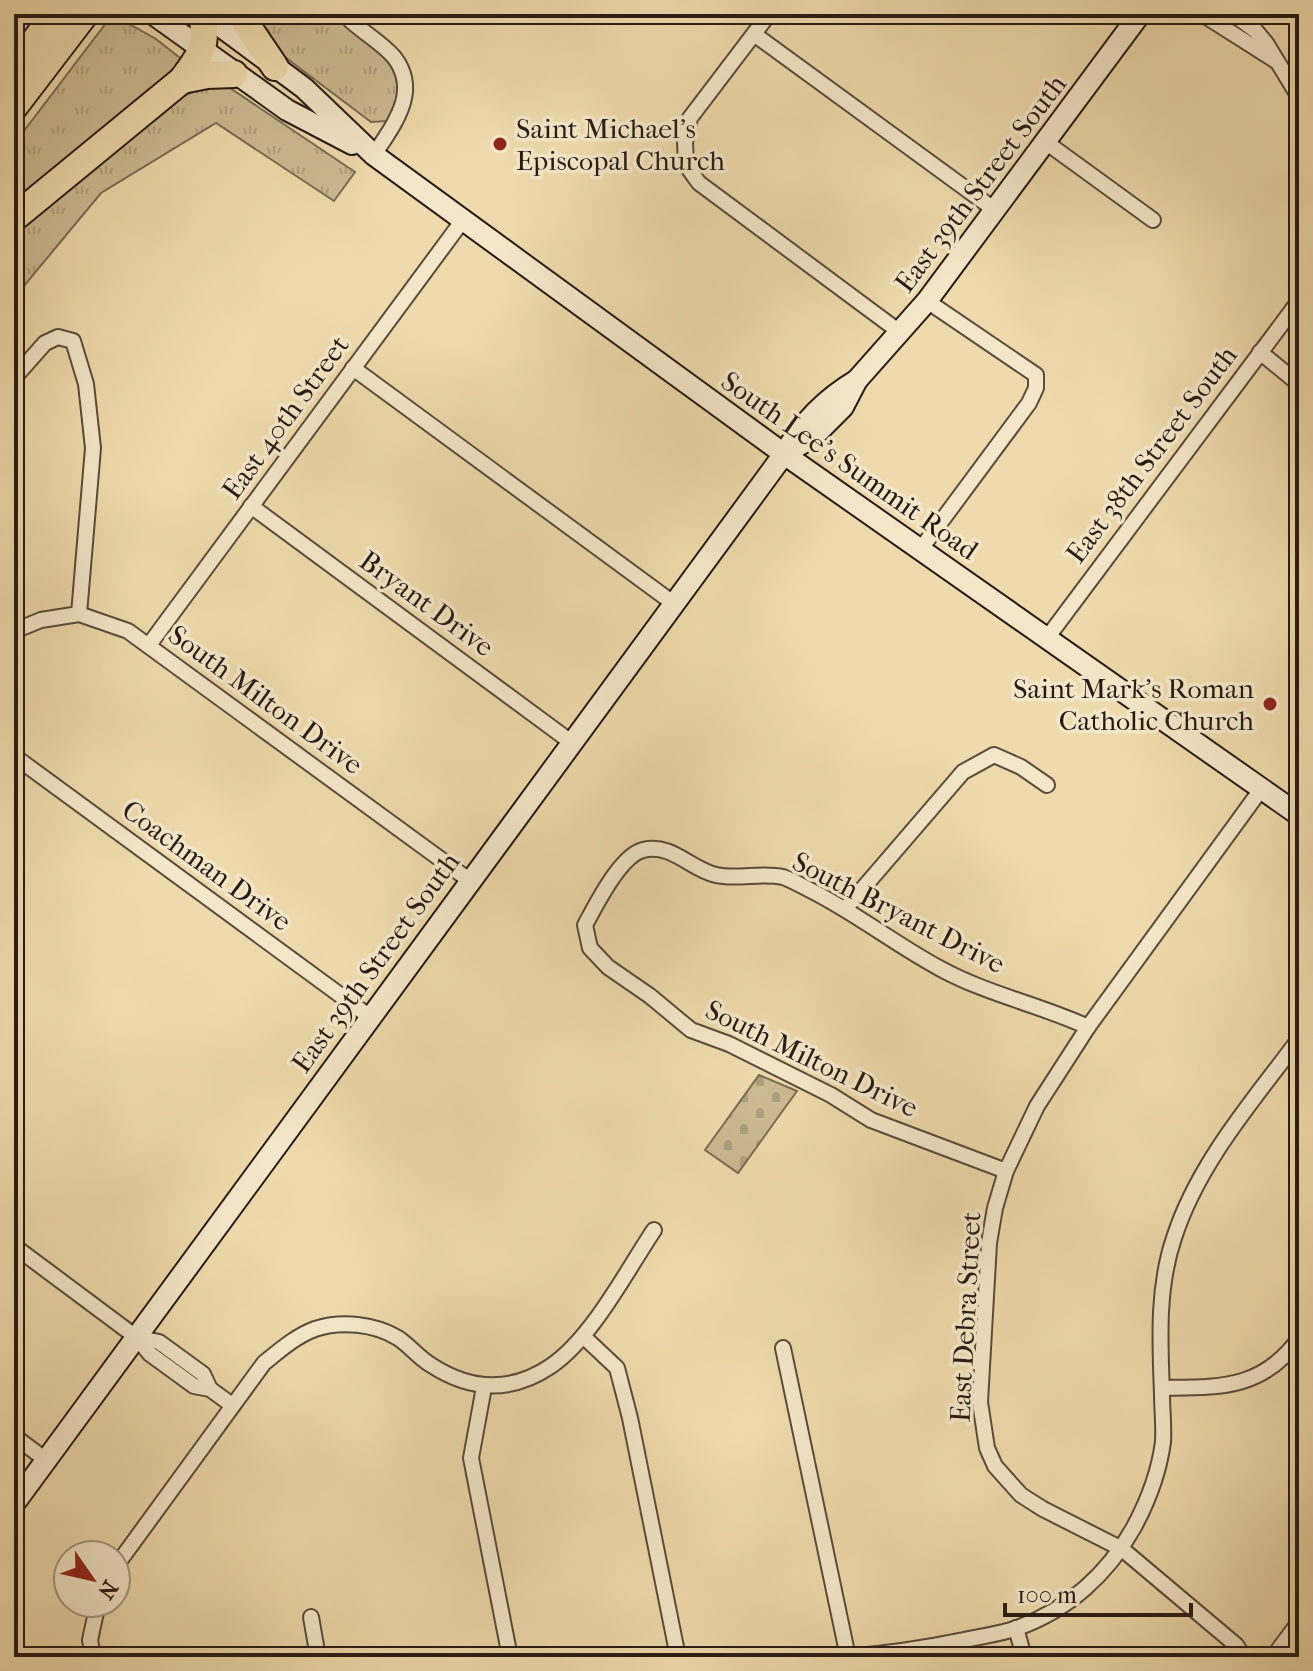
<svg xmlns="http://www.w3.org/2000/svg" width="1313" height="1671" viewBox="0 0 1313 1671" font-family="'IM FELL French Canon',serif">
	<defs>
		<pattern id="grass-tufts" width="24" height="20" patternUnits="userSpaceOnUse" patternTransform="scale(2)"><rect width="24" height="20" fill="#ccba92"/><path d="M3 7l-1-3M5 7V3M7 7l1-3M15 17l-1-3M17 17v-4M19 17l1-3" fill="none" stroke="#af9f7d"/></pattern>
		<pattern id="cemetery-stones" width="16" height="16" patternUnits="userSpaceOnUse" patternTransform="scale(2)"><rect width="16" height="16" fill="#ccba92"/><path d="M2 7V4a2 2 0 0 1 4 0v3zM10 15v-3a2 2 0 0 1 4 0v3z" fill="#af9f7d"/></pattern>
	</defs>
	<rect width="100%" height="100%" fill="#eedaac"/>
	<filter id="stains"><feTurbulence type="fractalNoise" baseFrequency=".0025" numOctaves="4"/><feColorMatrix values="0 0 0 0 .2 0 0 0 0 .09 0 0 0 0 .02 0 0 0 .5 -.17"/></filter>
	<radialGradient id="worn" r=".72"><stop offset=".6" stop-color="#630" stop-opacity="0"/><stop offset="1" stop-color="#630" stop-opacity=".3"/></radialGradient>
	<!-- grass -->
	<g fill="url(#grass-tufts)" stroke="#7a6a54" stroke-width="2">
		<polygon points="113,14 125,17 124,21 156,39 184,61 14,209 14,144"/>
		<path d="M251,14h90c16,31 59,39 57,78 -1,11 -4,20 -11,29l-16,1 -98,-74z"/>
		<polygon points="217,84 230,88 355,172 334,201 216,123 101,193 14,298 14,232 179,98 203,87"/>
	</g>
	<!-- cemetery -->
	<polygon fill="url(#cemetery-stones)" stroke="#7a6a54" stroke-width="2" points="759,1075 797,1091 738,1173 705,1150"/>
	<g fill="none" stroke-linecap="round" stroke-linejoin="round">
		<defs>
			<g id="street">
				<path d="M348,14l2,6c14,13 32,23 44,37 27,35 -1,68 -20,98"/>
				<polyline points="769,14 690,118 685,142 686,165 699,183 901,333"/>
				<polyline points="1202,14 1276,61"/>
				<polyline points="1233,14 1256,31 1266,43 1299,97"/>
				<polyline points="754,34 995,210"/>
				<polyline points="1047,143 1153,220"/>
				<polyline points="1260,352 1299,384"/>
				<polyline points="353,368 673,603"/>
				<polyline points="14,378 45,343 58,337 73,341 86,384 93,448 79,614"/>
				<polyline points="251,506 571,742"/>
				<polyline points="920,550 1029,403 1036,388 1036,375 927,301"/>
				<polyline points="14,631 41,620 79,614 128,631 469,880"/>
				<polyline points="1047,638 1299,301"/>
				<polyline points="149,645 463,220"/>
				<polyline points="14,756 370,1017"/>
				<polyline points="846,908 963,772 994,755 1021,767 1047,785"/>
				<path d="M1006,1171l-135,-51 -40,-25 -102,-51 -38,-14 -41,-34 -42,-29 -18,-19 -5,-23c11,-20 35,-69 58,-75 29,-7 47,19 73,25 21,5 46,-3 67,2 9,3 19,9 27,13 46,23 86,55 131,79 46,25 99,36 147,58"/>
				<polyline points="14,1246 136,1337 150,1354 194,1386 210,1389 232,1405"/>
				<polyline points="583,1336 617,1368 630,1418 678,1657"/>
				<polyline points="136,1337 159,1342 203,1374 210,1389"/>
				<polyline points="783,1348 848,1657"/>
				<polyline points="484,1387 471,1458 510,1657"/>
				<path d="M1162,1388c58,-1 99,2 137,-49"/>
				<polyline points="14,1436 46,1460"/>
				<path d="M116,1566l148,-203c16,-13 32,-27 51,-34 26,-9 60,-5 83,9 12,8 21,20 33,27 40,26 80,28 120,1 41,-28 75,-94 103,-136"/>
				<polyline points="311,1617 318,1657"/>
				<polyline points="1016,1628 1024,1657"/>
				<polyline points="93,1657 90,1640 98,1603"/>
				<path d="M845,1657c39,-3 80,-9 119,-17 18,-4 37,-6 53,-12 51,-18 91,-54 117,-101 14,-26 25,-55 29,-85 1,-16 -1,-33 -1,-48 -2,-53 -5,-106 12,-156 24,-75 79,-137 125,-199"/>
				<polyline points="1244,1657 1236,1645 1122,1549 1043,1509 1021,1495 995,1466 987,1448 980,1402 989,1243 995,1208 1006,1171 1037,1106 1088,1027 1262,788"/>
				<polyline points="1273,1657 1299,1622"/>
			</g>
			<g id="secondary">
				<polyline points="153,14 287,110 352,144"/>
				<polyline points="204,14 304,88 374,155 784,454 1299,815"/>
				<polyline points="787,452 813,437 843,407 857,380 927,301 1140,14"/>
				<path d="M14,1504l770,-1050c19,-32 41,-55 73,-74"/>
			</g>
			<g id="highway">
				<polyline points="243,14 246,24 275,67"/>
				<polyline points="14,68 55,14"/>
				<polyline points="182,80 207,75 234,74"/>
				<polyline points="14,107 85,14"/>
				<path d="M14,218l168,-138c19,-25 26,-34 20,-66"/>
			</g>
		</defs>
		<!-- street casing -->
		<use href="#street" stroke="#5a4b3b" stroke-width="18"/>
		<!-- secondary casing -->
		<use href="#secondary" stroke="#281b15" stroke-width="24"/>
		<!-- highway casing -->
		<use href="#highway" stroke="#281b15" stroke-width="30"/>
		<!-- street -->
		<use href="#street" stroke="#f4e7c9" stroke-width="14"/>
		<!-- secondary -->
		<use href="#secondary" stroke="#f4e7c9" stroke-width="20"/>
		<!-- highway -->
		<use href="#highway" stroke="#eedaac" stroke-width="26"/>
	</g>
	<!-- markers -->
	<g fill="#8f2418" stroke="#f4e7c9" stroke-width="3">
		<circle cx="500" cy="144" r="8"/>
		<circle cx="1270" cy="704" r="8"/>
	</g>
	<g text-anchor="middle" stroke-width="7" stroke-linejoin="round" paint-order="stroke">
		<!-- poi labels -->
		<g font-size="28" fill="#281b15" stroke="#f4e7c9" text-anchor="start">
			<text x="516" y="138">Saint Michael's<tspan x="516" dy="32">Episcopal Church</tspan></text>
			<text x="1254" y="698" text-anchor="end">Saint Mark's Roman<tspan x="1254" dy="32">Catholic Church</tspan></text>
		</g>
		<!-- street labels -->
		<g font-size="28" fill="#281b15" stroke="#f4e7c9">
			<text transform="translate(980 183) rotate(-53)" y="10">East 39th Street South</text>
			<text transform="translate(285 417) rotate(-54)" y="10">East 40th Street</text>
			<text transform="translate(1151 454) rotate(-53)" y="10">East 38th Street South</text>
			<text transform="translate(850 465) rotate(35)" y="10">South Lee's Summit Road</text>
			<text transform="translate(427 603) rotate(36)" y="10">Bryant Drive</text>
			<text transform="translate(266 699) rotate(36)" y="10">South Milton Drive</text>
			<text transform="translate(207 865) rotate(36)" y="10">Coachman Drive</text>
			<text transform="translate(899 912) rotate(27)" y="10">South Bryant Drive</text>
			<text transform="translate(375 962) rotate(-54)" y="10">East 39th Street South</text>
			<text transform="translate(812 1058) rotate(26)" y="10">South Milton Drive</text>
			<text transform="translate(965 1317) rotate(-87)" y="10">East Debra Street</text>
		</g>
	</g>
	<!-- margin -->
	<rect width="1313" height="1671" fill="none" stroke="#eedaac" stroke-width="48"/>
	<rect x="16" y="16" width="1281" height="1639" fill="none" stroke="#281b15" stroke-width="4"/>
	<rect x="24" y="24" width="1265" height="1623" fill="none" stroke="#281b15" stroke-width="2"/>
	<!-- north arrow -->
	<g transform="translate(92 1579) rotate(124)"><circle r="38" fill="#f4e7c9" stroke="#a29581" stroke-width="2"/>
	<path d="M0-6L14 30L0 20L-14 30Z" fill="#8f2418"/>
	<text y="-12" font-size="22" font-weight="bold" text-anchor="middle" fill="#281b15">N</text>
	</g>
	<!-- scale -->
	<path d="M1005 1603v12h186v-12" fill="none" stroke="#281b15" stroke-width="4"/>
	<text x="1017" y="1603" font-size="24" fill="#281b15" stroke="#f4e7c9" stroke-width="6" paint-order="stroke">100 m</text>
	<rect width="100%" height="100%" filter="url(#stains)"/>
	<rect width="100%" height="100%" fill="url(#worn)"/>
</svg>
